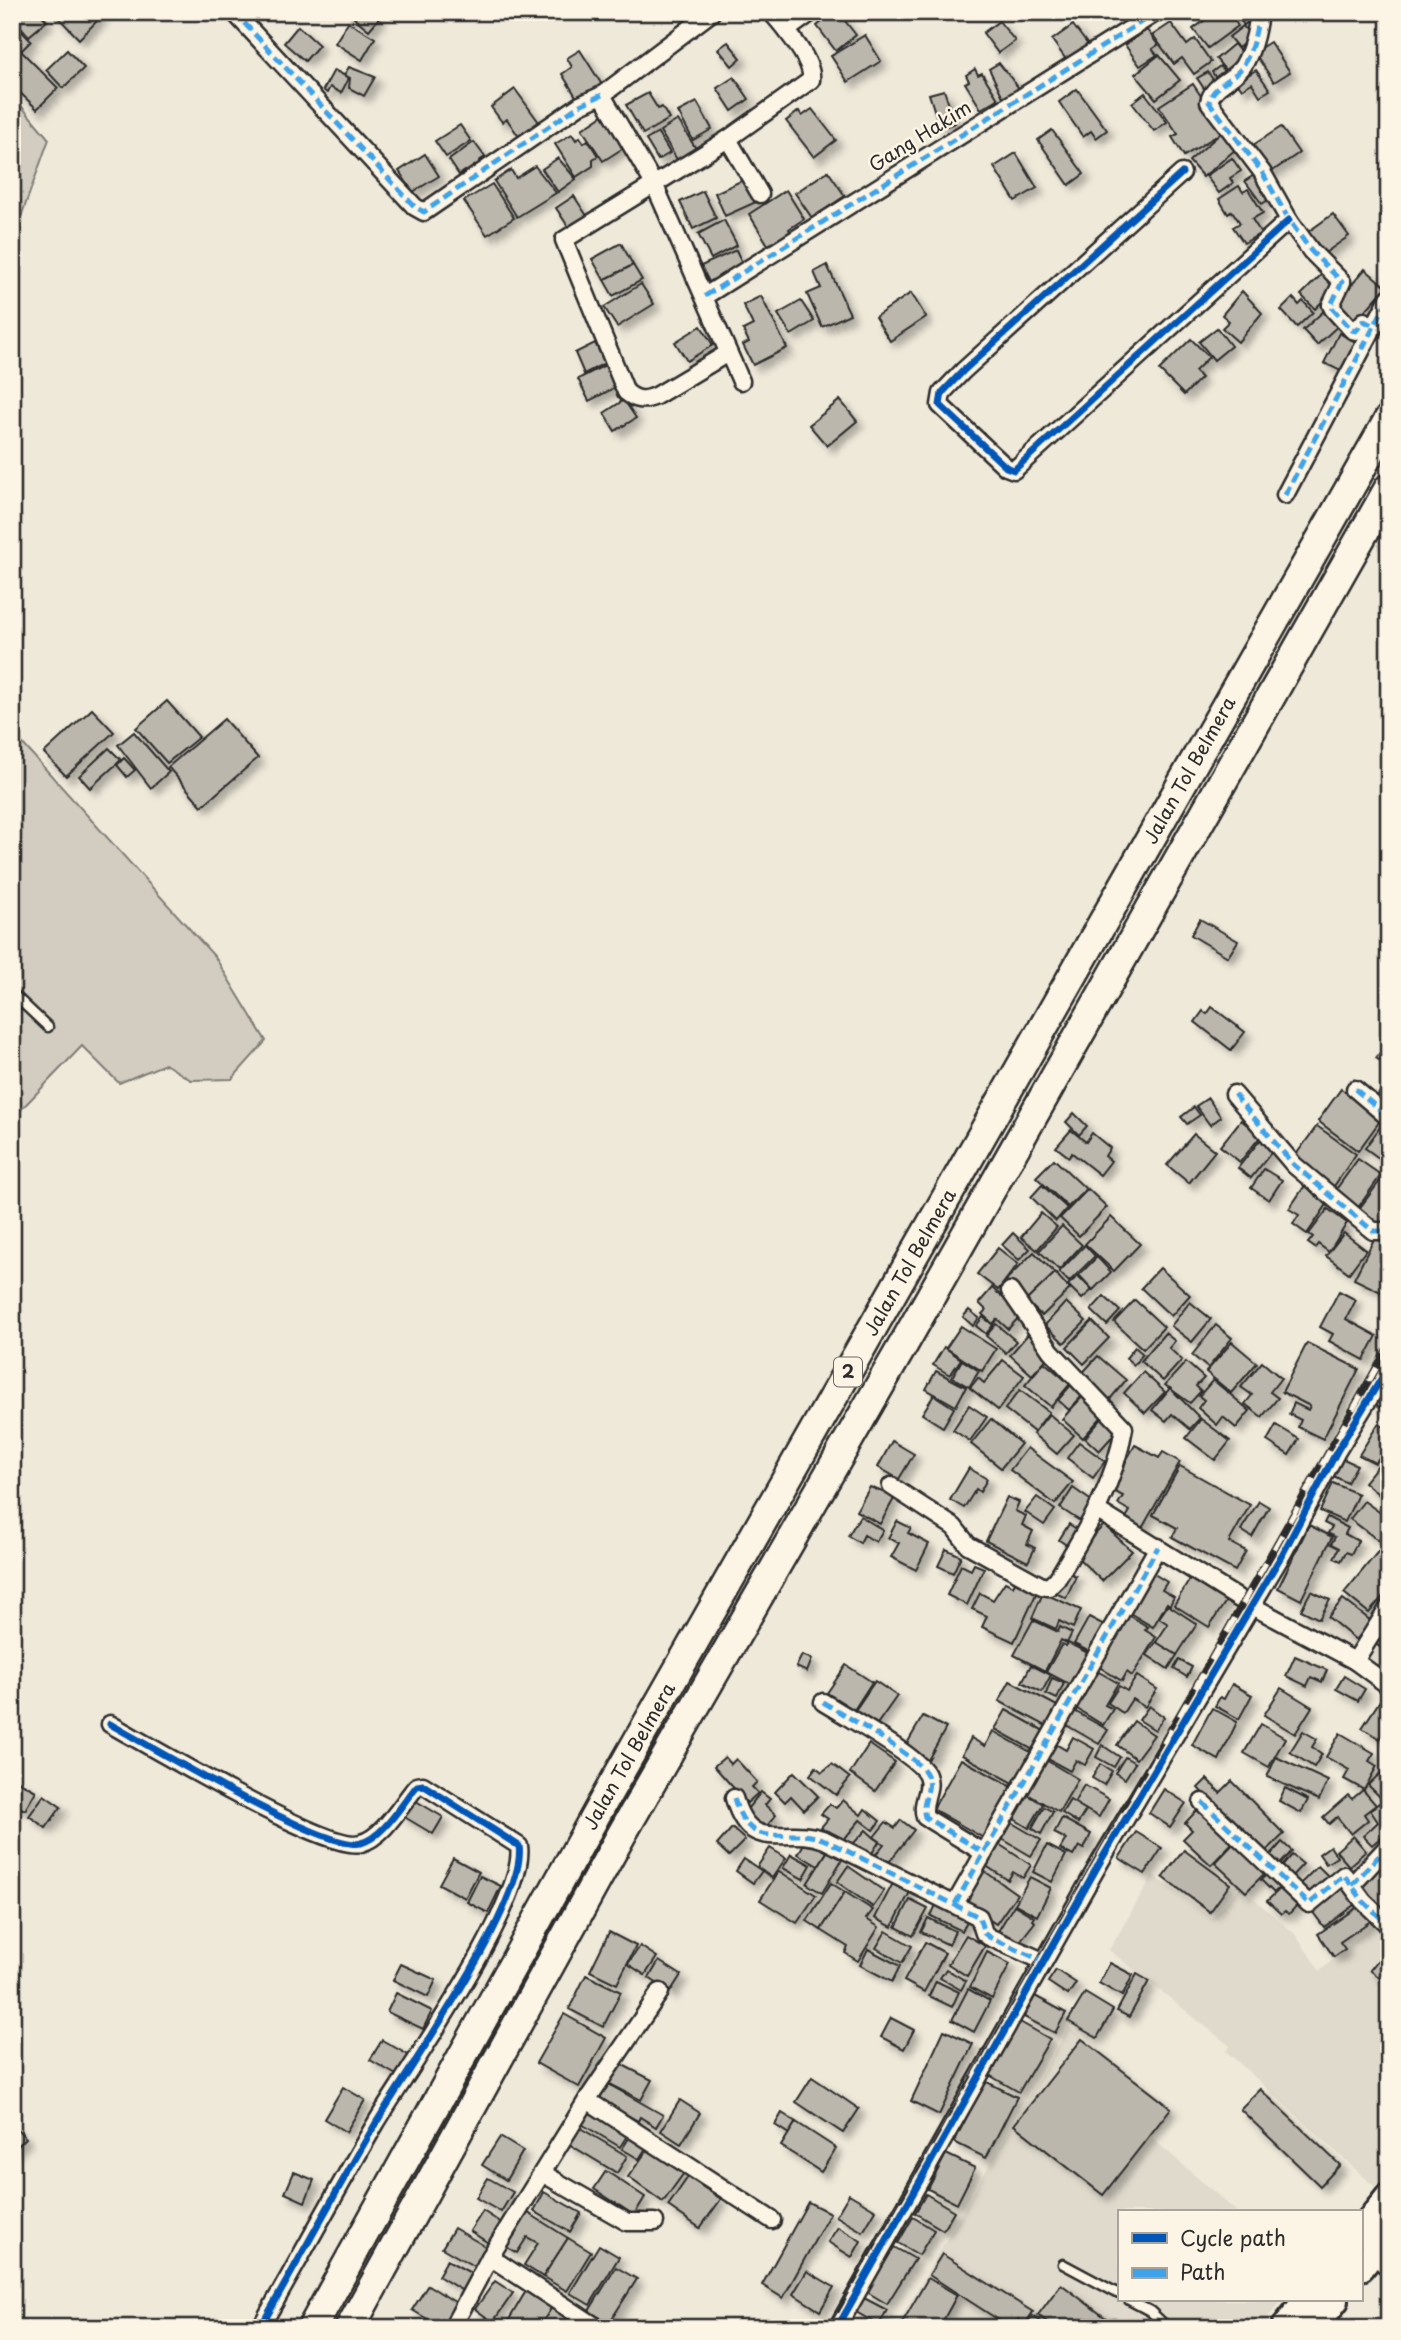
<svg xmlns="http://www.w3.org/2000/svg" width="1401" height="2340" viewBox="0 0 1401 2340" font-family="'Playpen Sans',sans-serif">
	<defs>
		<filter id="shadow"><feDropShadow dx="6" dy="6" stdDeviation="3.5" flood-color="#0004"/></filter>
	</defs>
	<rect width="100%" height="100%" fill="#efe9da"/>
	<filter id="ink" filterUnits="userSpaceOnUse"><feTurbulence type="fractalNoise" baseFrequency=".0143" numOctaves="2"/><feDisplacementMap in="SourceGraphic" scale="14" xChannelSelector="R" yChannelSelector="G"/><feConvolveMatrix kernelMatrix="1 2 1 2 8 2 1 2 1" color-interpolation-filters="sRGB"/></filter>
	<g filter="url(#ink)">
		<!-- built -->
		<g fill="#e0dacc">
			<polygon points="1389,1545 1389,1688 1322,1635 1344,1601"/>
			<polygon points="1153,1875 1212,1918 1240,1887 1295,1934 1320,1971 1379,1919 1389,1929 1389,2169 1375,2187 1226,2051 1230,2046 1109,1950"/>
			<polygon points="1069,2027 1175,2109 1152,2138 1237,2212 1119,2212 1119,2300 1282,2300 1260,2328 895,2328"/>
		</g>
		<!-- green -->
		<g fill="#d2cdc0" stroke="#7e7c76" stroke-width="2">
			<polygon points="12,95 49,139 12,242"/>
			<polygon points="12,732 215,957 266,1041 232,1079 191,1080 165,1064 119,1083 82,1046 12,1119"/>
		</g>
		<!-- building -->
		<g fill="#bcb7ac" stroke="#2b2b2b" stroke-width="2" filter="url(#shadow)">
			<polygon points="39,12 47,21 29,36 12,17 13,12"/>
			<polygon points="53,12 97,12 101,17 79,39"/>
			<polygon points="347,12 374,12 380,17 369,30"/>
			<polygon points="834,12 838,12 856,35 836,51 817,26"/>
			<polygon points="1216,12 1228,12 1238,26 1208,48 1193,29"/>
			<polygon points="1234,12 1255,12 1257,15 1244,25"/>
			<polygon points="12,21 31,41 21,51 58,88 37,109 12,85"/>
			<polygon points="999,21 1015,41 998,53 983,33"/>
			<polygon points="348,22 375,38 362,60 335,43"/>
			<polygon points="1171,23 1187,45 1195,39 1211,62 1194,74 1182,58 1174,64 1153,35"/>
			<polygon points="1073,25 1088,45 1077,53 1070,65 1052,40"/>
			<polygon points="298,26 319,45 305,61 284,43"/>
			<polygon points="1243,26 1252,37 1238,48 1229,37"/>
			<polygon points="1147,30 1158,45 1152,49 1157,55 1140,66 1125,45"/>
			<polygon points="865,35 881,61 848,82 831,56"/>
			<polygon points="728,42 741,58 732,66 718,49"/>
			<polygon points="1270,42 1290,72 1274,82 1254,52"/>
			<polygon points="1234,44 1244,56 1226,71 1216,59"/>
			<polygon points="67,50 84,68 63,88 46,70"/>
			<polygon points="580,50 604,88 591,97 588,91 577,98 562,74 572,67 567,58"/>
			<polygon points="1159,55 1180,80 1156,99 1135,74"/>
			<polygon points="999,63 1021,91 1005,101 989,69"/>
			<polygon points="1220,66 1228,77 1219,83 1212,72"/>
			<polygon points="349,67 375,77 364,96 349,88 350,78 344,75"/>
			<polygon points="975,69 978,75 982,73 998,99 981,109 965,83 969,81 966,75"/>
			<polygon points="334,70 349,78 341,93 330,87 327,93 323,90"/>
			<polygon points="1256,70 1270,90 1260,96 1252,83 1242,89 1237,82"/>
			<polygon points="1208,72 1217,86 1207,93 1197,78"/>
			<polygon points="734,77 749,99 732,111 717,88"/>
			<polygon points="1193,84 1224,131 1184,156 1172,137 1178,134 1159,106"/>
			<polygon points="515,89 544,129 521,140 507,119 502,122 491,107"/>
			<polygon points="1077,89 1107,130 1096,138 1091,131 1083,137 1059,102"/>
			<polygon points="944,90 955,123 940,128 929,94"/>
			<polygon points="648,93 658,109 662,107 669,119 643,134 626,105"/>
			<polygon points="1145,93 1167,122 1154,131 1132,103"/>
			<polygon points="697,102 712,129 693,140 678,112"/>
			<polygon points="812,109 836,140 814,157 786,121 799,111 802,116"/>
			<polygon points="603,115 625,147 603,161 582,129"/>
			<polygon points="678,120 698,152 679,163 660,131"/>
			<polygon points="460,125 471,141 446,157 435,141"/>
			<polygon points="1281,127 1299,153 1268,174 1250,147"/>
			<polygon points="1052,130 1084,174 1069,185 1038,140"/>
			<polygon points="658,133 670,153 658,160 646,140"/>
			<polygon points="1221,133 1236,149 1203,177 1189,161"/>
			<polygon points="572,134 576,140 580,137 584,143 588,140 598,156 593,159 593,166 576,177 555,144"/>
			<polygon points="474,142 485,157 479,161 483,168 469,178 465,171 459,175 449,160"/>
			<polygon points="1016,153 1037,188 1015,201 994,167"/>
			<polygon points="425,154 439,176 413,192 399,171"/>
			<polygon points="558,158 576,179 558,192 542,169"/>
			<polygon points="1232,158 1241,171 1230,178 1233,183 1219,193 1206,176"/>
			<polygon points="535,166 556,193 517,217 494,181 511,170 516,178"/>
			<polygon points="828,171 845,196 812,218 795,193"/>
			<polygon points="1257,173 1274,196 1262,204 1245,181"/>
			<polygon points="745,179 756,202 725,216 715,193"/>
			<polygon points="492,184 514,218 487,235 464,201"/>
			<polygon points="1239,186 1243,192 1248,189 1263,213 1252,219 1261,233 1244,243 1233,227 1240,223 1232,211 1228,214 1219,199"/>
			<polygon points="786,190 804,219 789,229 792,234 770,248 749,214"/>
			<polygon points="703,191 716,218 693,229 680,202"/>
			<polygon points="574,196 589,219 571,231 556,208"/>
			<polygon points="1333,214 1349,236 1325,253 1308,232"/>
			<polygon points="724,220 737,245 711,259 698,234"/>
			<polygon points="621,243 633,265 604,280 592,259"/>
			<polygon points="736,250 744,267 710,284 701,266"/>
			<polygon points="633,265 642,280 613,296 604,280"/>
			<polygon points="827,265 850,314 822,327 807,294 821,288 814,272"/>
			<polygon points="1365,269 1386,287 1353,325 1333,307"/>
			<polygon points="1323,273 1337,286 1315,309 1301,295"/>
			<polygon points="641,284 654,304 617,327 604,307"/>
			<polygon points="1242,291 1262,313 1238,342 1222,328 1229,321 1222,315"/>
			<polygon points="911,293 926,317 890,341 875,317"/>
			<polygon points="761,296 787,348 753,365 743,345 749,342 743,330 753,325 743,305"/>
			<polygon points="1293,298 1299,305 1303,301 1313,312 1297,327 1281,310"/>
			<polygon points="801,301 814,321 791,335 778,314"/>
			<polygon points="1327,308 1341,323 1317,345 1303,330"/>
			<polygon points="701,326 713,345 687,361 675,342"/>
			<polygon points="1217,328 1231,346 1214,360 1199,342"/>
			<polygon points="1339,333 1358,343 1343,372 1324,363"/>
			<polygon points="1191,339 1209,357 1195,371 1201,378 1184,395 1159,370"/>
			<polygon points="595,343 605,363 584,374 575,353"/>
			<polygon points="609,363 620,385 589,401 578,379"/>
			<polygon points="624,400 636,418 615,431 604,413"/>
			<polygon points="840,400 857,421 827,446 809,425"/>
			<polygon points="167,701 199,737 167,763 136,728"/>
			<polygon points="92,709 114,732 66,776 44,753"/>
			<polygon points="224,719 258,758 202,806 168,767"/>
			<polygon points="134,732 169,772 151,788 118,745"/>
			<polygon points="109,748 121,760 90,788 79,776"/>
			<polygon points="124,758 135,770 127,777 117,765"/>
			<polygon points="1200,919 1238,941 1228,957 1191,935"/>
			<polygon points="1212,1007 1245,1032 1231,1050 1195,1022 1203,1011 1207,1014"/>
			<polygon points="1389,1041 1389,1067 1376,1058"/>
			<polygon points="1389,1079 1389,1112 1373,1102"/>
			<polygon points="1341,1089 1382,1118 1358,1151 1318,1121"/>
			<polygon points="1208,1098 1221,1117 1210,1125 1196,1106"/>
			<polygon points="1194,1107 1200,1115 1187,1124 1181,1117"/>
			<polygon points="1074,1113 1087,1126 1079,1135 1066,1122"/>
			<polygon points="1241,1120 1261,1136 1240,1162 1220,1146"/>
			<polygon points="1383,1123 1389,1127 1389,1152 1383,1161 1365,1148"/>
			<polygon points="1317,1126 1356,1154 1332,1189 1292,1160"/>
			<polygon points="1071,1130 1086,1142 1092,1133 1110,1148 1105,1156 1111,1161 1100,1175 1072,1153 1069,1157 1056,1147"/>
			<polygon points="1194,1134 1215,1151 1189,1183 1167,1165"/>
			<polygon points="1261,1139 1274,1149 1251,1178 1238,1168"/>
			<polygon points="1054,1159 1086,1189 1068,1207 1036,1177"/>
			<polygon points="1358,1159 1381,1175 1355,1212 1335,1191"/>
			<polygon points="1264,1169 1282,1180 1269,1200 1251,1188"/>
			<polygon points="1380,1181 1389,1188 1389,1214 1377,1229 1356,1213"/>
			<polygon points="1306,1184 1330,1200 1307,1234 1293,1224 1299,1215 1289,1209"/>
			<polygon points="1042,1185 1067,1208 1056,1221 1031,1197"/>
			<polygon points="1088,1189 1107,1207 1079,1236 1060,1218"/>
			<polygon points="1328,1209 1347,1223 1329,1252 1318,1244 1315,1248 1308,1243 1313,1237 1309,1234"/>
			<polygon points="1041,1213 1057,1227 1037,1250 1021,1237"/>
			<polygon points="1111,1217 1140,1244 1114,1271 1085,1244"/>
			<polygon points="1062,1226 1082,1245 1059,1270 1039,1251"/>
			<polygon points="1013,1233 1030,1249 1019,1260 1002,1245"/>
			<polygon points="1344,1233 1366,1250 1349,1273 1326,1256"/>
			<polygon points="1389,1233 1389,1260 1385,1267 1389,1269 1389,1296 1354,1279 1376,1235"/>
			<polygon points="1085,1245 1095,1256 1069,1282 1059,1272"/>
			<polygon points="998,1248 1018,1264 998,1290 977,1274"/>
			<polygon points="1034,1252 1055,1273 1026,1301 1006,1280"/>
			<polygon points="1097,1257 1111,1272 1093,1290 1079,1275"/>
			<polygon points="1160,1268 1190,1295 1171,1316 1141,1288"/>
			<polygon points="1055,1273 1070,1289 1042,1316 1026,1301"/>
			<polygon points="1078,1276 1092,1290 1082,1299 1068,1285"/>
			<polygon points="992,1288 1022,1314 1008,1329 997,1319 993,1324 982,1314 986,1310 979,1303"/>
			<polygon points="1339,1291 1356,1300 1346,1319 1377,1336 1364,1360 1329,1341 1333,1334 1320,1327"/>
			<polygon points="1104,1296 1120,1311 1107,1325 1091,1310"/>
			<polygon points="1135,1300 1164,1327 1143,1349 1114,1322"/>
			<polygon points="1066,1302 1086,1321 1064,1343 1045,1325"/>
			<polygon points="1190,1302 1211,1319 1192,1342 1171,1326"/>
			<polygon points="969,1310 979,1318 973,1326 963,1317"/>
			<polygon points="983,1317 993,1325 986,1334 976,1326"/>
			<polygon points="1092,1321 1109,1338 1084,1364 1067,1347"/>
			<polygon points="996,1324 1016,1341 1006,1353 986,1336"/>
			<polygon points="1216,1325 1232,1338 1208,1368 1192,1355"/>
			<polygon points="961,1326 996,1349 982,1371 946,1348"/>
			<polygon points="1165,1333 1175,1341 1169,1348 1182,1360 1163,1381 1141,1361"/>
			<polygon points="1028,1334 1051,1354 1032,1375 1010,1355"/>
			<polygon points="1232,1342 1257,1363 1231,1393 1206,1372"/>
			<polygon points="1307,1343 1359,1369 1323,1439 1298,1427 1301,1420 1289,1414 1294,1403 1308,1410 1310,1406 1282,1392"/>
			<polygon points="944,1347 961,1359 950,1375 933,1365"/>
			<polygon points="1135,1347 1143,1354 1134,1365 1126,1358"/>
			<polygon points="1098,1356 1126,1380 1106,1404 1077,1379"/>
			<polygon points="962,1360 979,1371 969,1387 952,1377"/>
			<polygon points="1003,1360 1024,1376 998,1410 970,1388 978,1378 984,1383"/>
			<polygon points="1044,1362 1070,1384 1051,1407 1025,1385"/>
			<polygon points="1186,1362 1204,1378 1196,1386 1201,1391 1190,1403 1165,1385"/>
			<polygon points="1262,1362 1281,1378 1270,1392 1278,1398 1262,1417 1245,1404 1252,1395 1241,1387"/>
			<polygon points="936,1371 966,1387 956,1406 926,1389"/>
			<polygon points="1143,1372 1165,1392 1145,1413 1124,1393"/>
			<polygon points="1213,1380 1250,1411 1236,1428 1223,1417 1217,1425 1198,1408 1204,1400 1199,1396"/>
			<polygon points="1071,1385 1083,1395 1069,1410 1058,1400"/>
			<polygon points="1170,1388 1200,1418 1190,1429 1172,1414 1166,1421 1152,1410"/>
			<polygon points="1020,1390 1049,1412 1034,1432 1005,1409"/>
			<polygon points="1383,1390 1389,1394 1389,1413 1375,1404"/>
			<polygon points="934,1395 954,1408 943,1427 922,1414"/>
			<polygon points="1084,1395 1105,1413 1083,1438 1062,1419"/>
			<polygon points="969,1405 987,1417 970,1441 953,1430"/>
			<polygon points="1049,1414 1074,1435 1057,1454 1033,1434"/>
			<polygon points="1105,1415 1120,1428 1099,1451 1085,1438"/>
			<polygon points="991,1419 1021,1444 1001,1468 971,1444"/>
			<polygon points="1201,1419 1230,1441 1215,1460 1186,1438"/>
			<polygon points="1378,1424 1389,1429 1389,1444 1375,1463 1359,1455"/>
			<polygon points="1276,1425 1299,1439 1289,1455 1267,1441"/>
			<polygon points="892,1441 914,1454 899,1479 878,1467"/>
			<polygon points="1079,1442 1105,1461 1093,1478 1067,1458"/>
			<polygon points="1135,1445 1159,1458 1163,1452 1180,1462 1141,1530 1124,1521 1130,1511 1118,1504 1123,1496 1110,1489"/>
			<polygon points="1027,1448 1073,1482 1055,1504 1010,1470"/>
			<polygon points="1388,1453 1389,1454 1389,1503 1364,1482"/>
			<polygon points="1339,1457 1357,1465 1347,1483 1330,1474"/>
			<polygon points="1180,1466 1250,1505 1229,1542 1246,1551 1235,1571 1172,1537 1177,1528 1153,1515"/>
			<polygon points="969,1468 987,1479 980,1492 976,1489 964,1508 950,1500"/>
			<polygon points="1333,1483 1358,1494 1345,1522 1320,1511"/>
			<polygon points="870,1487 895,1497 880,1524 856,1511"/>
			<polygon points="1073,1488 1093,1502 1080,1521 1060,1508"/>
			<polygon points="1007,1497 1019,1502 1015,1511 1026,1516 1022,1525 1033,1531 1027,1544 1035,1548 1028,1562 986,1541"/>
			<polygon points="1037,1497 1055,1510 1044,1525 1025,1512"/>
			<polygon points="1259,1501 1269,1507 1252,1537 1241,1530"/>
			<polygon points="1364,1501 1389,1519 1389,1525 1378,1540 1350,1519"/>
			<polygon points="860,1516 883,1530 876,1542 864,1535 860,1543 848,1536"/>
			<polygon points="1327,1517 1348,1528 1345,1534 1358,1541 1351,1554 1346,1552 1341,1561 1334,1558 1339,1548 1331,1544 1335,1537 1328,1533 1332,1527 1324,1523"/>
			<polygon points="897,1521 911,1528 908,1533 929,1544 916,1570 891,1557 899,1543 888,1538"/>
			<polygon points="1069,1524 1078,1530 1068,1546 1059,1540"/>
			<polygon points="1104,1525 1132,1551 1102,1581 1075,1555"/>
			<polygon points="1309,1525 1332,1537 1301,1600 1278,1588"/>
			<polygon points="1389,1538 1389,1589 1369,1613 1344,1593"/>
			<polygon points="946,1549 961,1556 953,1573 938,1566"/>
			<polygon points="974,1564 984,1568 967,1605 947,1595 961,1565 971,1570"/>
			<polygon points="1064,1570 1076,1576 1066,1598 1053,1592"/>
			<polygon points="1151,1572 1167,1582 1162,1590 1174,1597 1170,1605 1167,1603 1153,1627 1128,1612"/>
			<polygon points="1192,1576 1228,1598 1209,1627 1174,1605"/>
			<polygon points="1005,1582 1013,1586 1015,1582 1037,1592 1014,1642 982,1627 987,1616 972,1609 980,1593 993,1600"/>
			<polygon points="1311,1591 1330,1600 1319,1619 1301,1610"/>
			<polygon points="1043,1593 1081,1610 1073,1628 1059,1621 1056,1629 1032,1618"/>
			<polygon points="1343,1599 1371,1621 1356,1640 1328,1617"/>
			<polygon points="1168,1605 1197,1624 1177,1655 1156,1642 1168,1624 1159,1618"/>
			<polygon points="1127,1614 1148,1627 1145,1630 1156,1637 1132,1676 1127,1672 1122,1681 1096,1665"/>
			<polygon points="1089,1617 1108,1627 1094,1654 1074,1644"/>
			<polygon points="1033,1620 1058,1632 1060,1627 1072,1633 1067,1643 1061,1640 1045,1671 1014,1655"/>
			<polygon points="1389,1629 1389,1654 1376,1644"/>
			<polygon points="1156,1642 1177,1655 1168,1669 1147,1655"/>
			<polygon points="1068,1643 1088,1653 1073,1686 1046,1672 1062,1644 1066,1646"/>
			<polygon points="802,1655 812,1659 807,1672 796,1667"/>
			<polygon points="1295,1656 1327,1670 1322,1682 1311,1677 1307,1686 1286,1676"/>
			<polygon points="1179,1660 1192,1667 1187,1677 1174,1669"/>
			<polygon points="846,1665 872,1682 854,1710 827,1693"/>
			<polygon points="1031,1665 1051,1675 1042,1692 1022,1682"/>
			<polygon points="1099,1672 1118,1683 1105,1705 1113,1709 1103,1725 1074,1707"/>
			<polygon points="1137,1676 1157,1689 1145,1707 1132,1699 1123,1713 1108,1703 1119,1686 1127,1691"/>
			<polygon points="1344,1676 1365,1689 1358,1701 1336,1689"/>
			<polygon points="1052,1678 1064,1683 1057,1699 1046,1694"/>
			<polygon points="875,1681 897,1696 875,1727 854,1712"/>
			<polygon points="1010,1681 1059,1707 1048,1727 999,1701"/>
			<polygon points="1232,1684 1252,1695 1239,1719 1215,1706 1220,1697 1224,1699"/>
			<polygon points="1281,1688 1312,1707 1295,1734 1264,1715"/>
			<polygon points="1383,1696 1389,1700 1389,1726 1380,1739 1362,1728"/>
			<polygon points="1149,1706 1164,1717 1155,1730 1139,1720"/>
			<polygon points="1069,1708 1108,1730 1099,1744 1061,1722"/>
			<polygon points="1212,1708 1237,1722 1219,1760 1192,1745"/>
			<polygon points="1006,1710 1044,1731 1033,1750 995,1729"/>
			<polygon points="923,1716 946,1728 928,1760 905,1747"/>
			<polygon points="1134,1721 1154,1735 1136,1759 1117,1745"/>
			<polygon points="1261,1724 1285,1738 1269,1767 1244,1753"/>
			<polygon points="993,1731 1034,1754 1017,1785 962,1755 971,1738 985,1746"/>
			<polygon points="1303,1731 1317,1739 1312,1747 1322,1754 1314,1767 1290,1752"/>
			<polygon points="1340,1733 1374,1753 1369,1761 1377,1766 1364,1790 1344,1779 1349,1770 1326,1757"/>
			<polygon points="1073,1737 1094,1749 1085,1765 1076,1760 1070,1771 1044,1757 1052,1742 1066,1750"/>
			<polygon points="869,1744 895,1762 875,1791 850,1773"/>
			<polygon points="1102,1745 1120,1757 1114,1767 1096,1757"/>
			<polygon points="725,1757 731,1764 736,1759 757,1782 752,1787 758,1793 747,1803 714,1766"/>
			<polygon points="1125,1757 1135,1763 1125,1779 1115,1773"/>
			<polygon points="1276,1757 1328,1781 1319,1800 1267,1777"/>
			<polygon points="961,1759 1016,1789 987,1840 933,1809"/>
			<polygon points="1044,1759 1078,1779 1059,1812 1024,1792"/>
			<polygon points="832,1764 850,1778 836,1795 810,1775 816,1767 822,1772"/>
			<polygon points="1100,1764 1112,1771 1104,1785 1092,1778"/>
			<polygon points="1389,1765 1389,1806 1368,1785"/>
			<polygon points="794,1772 818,1796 804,1810 791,1796 785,1802 775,1792"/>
			<polygon points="1207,1779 1220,1793 1232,1781 1284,1834 1260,1857 1198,1788"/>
			<polygon points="16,1780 36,1791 25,1810 12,1804 12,1787"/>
			<polygon points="1084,1785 1109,1799 1099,1817 1074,1803"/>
			<polygon points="1285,1788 1308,1800 1301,1813 1279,1801"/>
			<polygon points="1164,1789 1186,1803 1170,1827 1149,1813"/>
			<polygon points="1363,1790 1376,1805 1364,1814 1368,1820 1351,1834 1337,1817 1329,1824 1323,1817 1348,1795 1352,1799"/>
			<polygon points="761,1792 770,1799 765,1805 776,1815 763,1831 743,1814"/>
			<polygon points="44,1795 61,1807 46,1828 29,1816"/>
			<polygon points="1028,1795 1043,1804 1029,1828 1014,1819"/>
			<polygon points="411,1798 443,1817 433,1834 401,1815"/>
			<polygon points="843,1800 861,1815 865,1809 880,1821 873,1830 860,1820 841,1843 821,1827 828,1819 821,1814 830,1804 836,1808"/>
			<polygon points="1070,1800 1086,1810 1078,1823 1062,1813"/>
			<polygon points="1379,1803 1389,1813 1385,1821 1389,1830 1372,1845 1363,1836 1378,1822 1370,1810"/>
			<polygon points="1201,1806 1236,1839 1211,1865 1183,1839 1192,1830 1185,1823"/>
			<polygon points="1044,1807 1053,1812 1041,1834 1032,1828"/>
			<polygon points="1062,1818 1091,1834 1084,1849 1079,1846 1073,1856 1060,1849 1066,1839 1054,1833"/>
			<polygon points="901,1820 914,1830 885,1867 873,1858 884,1844 874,1837 886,1822 895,1828"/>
			<polygon points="1007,1820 1041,1840 1031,1856 997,1836"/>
			<polygon points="732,1828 745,1840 729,1856 717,1845"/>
			<polygon points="866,1830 879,1842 869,1858 850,1847"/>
			<polygon points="1136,1832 1162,1848 1145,1874 1119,1858"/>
			<polygon points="1353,1836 1366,1851 1349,1866 1336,1851"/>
			<polygon points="808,1837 829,1849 818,1866 798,1854"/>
			<polygon points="1238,1839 1269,1869 1246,1892 1215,1863"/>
			<polygon points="994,1841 1031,1865 1023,1878 1013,1872 1008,1880 980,1862"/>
			<polygon points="1282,1842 1292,1851 1277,1868 1267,1859"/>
			<polygon points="1047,1845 1066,1855 1052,1882 1033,1872"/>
			<polygon points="1330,1846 1337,1857 1326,1864 1319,1854"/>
			<polygon points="770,1848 786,1858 772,1878 757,1867"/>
			<polygon points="829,1849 843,1858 822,1893 807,1884"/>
			<polygon points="1184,1850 1230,1884 1210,1912 1163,1877"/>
			<polygon points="1389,1852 1389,1908 1383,1914 1356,1888"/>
			<polygon points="791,1854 811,1865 803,1879 783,1868"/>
			<polygon points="1292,1855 1303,1864 1290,1878 1280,1869"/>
			<polygon points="453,1858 479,1872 465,1898 439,1884"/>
			<polygon points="744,1859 762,1871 753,1883 736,1871"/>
			<polygon points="848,1866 884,1891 873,1907 837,1882"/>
			<polygon points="1318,1866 1331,1879 1308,1902 1295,1889"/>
			<polygon points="980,1868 1017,1894 996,1924 959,1899"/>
			<polygon points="779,1871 816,1895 797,1923 760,1900"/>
			<polygon points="1270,1871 1283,1884 1274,1893 1261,1880"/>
			<polygon points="480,1876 501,1886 488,1913 467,1902"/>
			<polygon points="1030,1877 1051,1888 1037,1916 1015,1904"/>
			<polygon points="894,1881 911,1890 892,1927 875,1918"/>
			<polygon points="1343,1882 1358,1902 1324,1927 1309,1907"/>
			<polygon points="831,1883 845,1892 821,1930 807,1921"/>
			<polygon points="1283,1886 1300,1902 1289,1914 1285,1911 1281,1914 1267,1901"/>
			<polygon points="845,1892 873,1910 866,1919 879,1927 858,1961 845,1953 848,1947 821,1930"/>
			<polygon points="910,1900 928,1909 913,1936 896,1927"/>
			<polygon points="937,1902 969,1917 962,1931 931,1916"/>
			<polygon points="1362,1904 1372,1920 1340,1942 1345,1949 1334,1957 1318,1934"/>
			<polygon points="1014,1905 1034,1917 1032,1920 1035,1922 1017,1945 997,1933"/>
			<polygon points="928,1918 955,1931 949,1945 921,1932"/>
			<polygon points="886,1931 912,1946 902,1963 876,1948"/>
			<polygon points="609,1932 636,1946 617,1984 590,1971"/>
			<polygon points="966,1935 985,1946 967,1976 948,1964"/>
			<polygon points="925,1942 945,1953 924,1992 904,1981"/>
			<polygon points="640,1946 657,1957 645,1975 628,1964"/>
			<polygon points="868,1949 900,1966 892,1982 860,1965"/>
			<polygon points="987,1952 1010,1964 992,1999 970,1987"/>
			<polygon points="1378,1960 1389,1968 1381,1979 1370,1970"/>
			<polygon points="659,1961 681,1975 670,1992 649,1978"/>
			<polygon points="1110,1963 1133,1975 1122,1996 1099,1983"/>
			<polygon points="401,1964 436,1980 428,1997 393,1980"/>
			<polygon points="946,1969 966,1981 961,1990 940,1978"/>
			<polygon points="1056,1970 1076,1983 1068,1995 1048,1982"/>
			<polygon points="1137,1974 1149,1981 1129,2017 1117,2011"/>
			<polygon points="586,1975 621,1992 603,2027 569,2009"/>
			<polygon points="936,1981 959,1992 952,2007 929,1996"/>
			<polygon points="968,1989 990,2001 974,2032 952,2020"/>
			<polygon points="396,1993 432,2011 423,2029 387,2012"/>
			<polygon points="1085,1993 1113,2010 1097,2038 1068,2021"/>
			<polygon points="1035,1996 1066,2013 1055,2033 1024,2017"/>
			<polygon points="564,2014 606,2038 579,2087 536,2063"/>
			<polygon points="891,2018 914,2030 904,2049 881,2037"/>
			<polygon points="1020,2022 1050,2039 1019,2092 989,2075"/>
			<polygon points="944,2030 973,2044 939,2115 911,2101"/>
			<polygon points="1082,2039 1171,2108 1103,2195 1014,2125"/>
			<polygon points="382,2040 410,2056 398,2076 370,2060"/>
			<polygon points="617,2062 652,2080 641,2100 606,2082"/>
			<polygon points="812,2077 859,2109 843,2133 796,2102"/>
			<polygon points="985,2081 1017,2097 986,2158 954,2142"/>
			<polygon points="608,2084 663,2115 656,2127 640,2117 638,2121 599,2099"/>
			<polygon points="343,2087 365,2100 346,2132 324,2119"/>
			<polygon points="1260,2089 1340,2165 1320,2186 1240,2109"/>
			<polygon points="680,2100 700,2113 681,2144 661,2131"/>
			<polygon points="590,2107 630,2131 620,2147 580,2123"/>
			<polygon points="782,2113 796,2122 789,2134 775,2125"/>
			<polygon points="796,2122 836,2148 821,2172 781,2146"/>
			<polygon points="12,2124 26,2138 12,2152"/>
			<polygon points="577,2126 627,2156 617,2173 567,2143"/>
			<polygon points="633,2132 650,2142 639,2159 622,2149"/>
			<polygon points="500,2137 523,2151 506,2180 482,2165"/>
			<polygon points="651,2145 686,2170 663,2202 628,2177"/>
			<polygon points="946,2154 975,2168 957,2204 928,2189"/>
			<polygon points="606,2171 645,2197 634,2215 594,2189"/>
			<polygon points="294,2172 314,2180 305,2202 285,2193"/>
			<polygon points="688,2177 721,2199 700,2228 668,2206"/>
			<polygon points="488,2178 513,2192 501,2212 476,2198"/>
			<polygon points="544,2192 581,2213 570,2232 534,2211"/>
			<polygon points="849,2194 876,2210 863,2232 836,2216"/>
			<polygon points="926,2194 954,2211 943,2230 915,2213"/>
			<polygon points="808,2202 830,2213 783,2298 762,2285"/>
			<polygon points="522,2209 568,2238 543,2277 524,2265 538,2243 527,2237 517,2253 501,2244"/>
			<polygon points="483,2211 506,2226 493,2246 470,2231"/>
			<polygon points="913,2217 934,2230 919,2255 898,2243"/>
			<polygon points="838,2227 861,2241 852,2257 828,2242"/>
			<polygon points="454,2228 488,2248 477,2268 442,2248"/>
			<polygon points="568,2238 591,2252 567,2291 543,2277"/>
			<polygon points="599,2245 619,2257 590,2305 570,2293"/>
			<polygon points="894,2247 915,2259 887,2304 867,2292"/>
			<polygon points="942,2254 1033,2312 1025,2324 1018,2319 1011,2328 929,2275"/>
			<polygon points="447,2260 478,2277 468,2294 438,2276"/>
			<polygon points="616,2267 637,2279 609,2323 589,2311"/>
			<polygon points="807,2271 834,2287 820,2311 793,2294"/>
			<polygon points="928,2278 957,2295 939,2328 899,2328"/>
			<polygon points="495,2281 513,2293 493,2322 475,2309"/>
			<polygon points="1061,2284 1119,2328 1055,2328 1038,2315"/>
			<polygon points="428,2285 458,2304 443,2328 412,2310"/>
			<polygon points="526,2291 552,2307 539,2328 504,2328"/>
			<polygon points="864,2298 887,2310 879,2325 856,2312"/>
			<polygon points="552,2307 586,2328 539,2328"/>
			<polygon points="1033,2316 1050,2328 1024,2328"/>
		</g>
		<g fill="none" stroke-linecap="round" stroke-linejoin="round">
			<defs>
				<g id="service">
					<polyline points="12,993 48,1027"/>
					<polyline points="1372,2258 1389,2274"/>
					<polyline points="1063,2264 1119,2294"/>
					<polyline points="1129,2300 1150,2311 1168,2328"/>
				</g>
				<g id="minor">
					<polyline points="234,12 415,207 424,212 580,105 602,95 712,12"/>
					<path d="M1259,12c-2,18 -7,39 -16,54 -9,14 -31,19 -34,36l53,70 27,48 22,31 31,31 -11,23 2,4 19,21 4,1 8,-10 10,5"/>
					<polyline points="787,30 812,12"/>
					<polyline points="602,95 655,186 741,381"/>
					<polyline points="728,139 760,194"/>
					<polyline points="1182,173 963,371 942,393 940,405 1006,467 1014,470 1289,220"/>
					<polyline points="705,296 1157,12"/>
					<path d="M728,353l-72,43c-12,5 -19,5 -30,-4l-62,-152 164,-101 83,-59c3,-19 -27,-53 -40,-68"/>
					<polyline points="1285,495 1389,298"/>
					<polyline points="1355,1089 1389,1118"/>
					<polyline points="1234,1094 1294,1165 1373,1231 1389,1231"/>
					<path d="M891,1486l63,41 14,18 74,41 7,1 8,-8c29,-48 58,-95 67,-151l-73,-77 -41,-60"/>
					<polyline points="1098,1511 1241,1600 1355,1661 1389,1686"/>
					<polyline points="1355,1661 1389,1607"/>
					<path d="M823,1702c19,12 98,56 104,73 6,15 -7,26 -2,42l59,36"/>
					<path d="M110,1724c38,21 219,129 251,119 23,-6 41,-40 56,-57l6,-1 96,61c9,54 -112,225 -143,277 -40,68 -77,137 -116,205"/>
					<path d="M734,1798c17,59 50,26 91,42l154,77 5,16 5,4 54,24"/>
					<polyline points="1202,1802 1309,1904 1344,1875 1363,1901 1389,1926"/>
					<polyline points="1352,1885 1389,1845"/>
					<polyline points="955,1904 1158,1547"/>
					<polyline points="587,2100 772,2220"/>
					<polyline points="542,2173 627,2222 655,2222"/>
					<polyline points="490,2257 598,2328"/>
					<polyline points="452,2328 490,2257 587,2100 660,1992"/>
					<polyline points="837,2328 1100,1862 1283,1553 1337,1451 1389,1366"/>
				</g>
				<g id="trunk">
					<polyline points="1361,2232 1389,2197"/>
					<polyline points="1361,2267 1389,2231"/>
					<polyline points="1285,2328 1307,2300"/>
					<polyline points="1313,2328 1335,2300"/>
				</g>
				<g id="motorway">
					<path id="s1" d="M312,2328l287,-519 790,-1390"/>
					<polyline points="350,2328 623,1832 906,1340 1389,488"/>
				</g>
			</defs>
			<!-- service casing -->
			<use href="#service" stroke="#2b2b2b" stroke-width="13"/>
			<!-- minor casing -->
			<use href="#minor" stroke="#2b2b2b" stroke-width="21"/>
			<!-- trunk casing -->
			<use href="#trunk" stroke="#2b2b2b" stroke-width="32"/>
			<!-- motorway casing -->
			<use href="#motorway" stroke="#2b2b2b" stroke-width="33"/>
			<!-- service -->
			<use href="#service" stroke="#fcf5e5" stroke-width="8"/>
			<!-- minor -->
			<use href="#minor" stroke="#fcf5e5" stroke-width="16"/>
			<!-- trunk -->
			<use href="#trunk" stroke="#fcf5e5" stroke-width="26"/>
			<!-- motorway -->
			<use href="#motorway" stroke="#fcf5e5" stroke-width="28"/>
			<defs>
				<polyline id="rail" points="832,2328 1389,1346"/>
			</defs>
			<!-- rail casing -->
			<use href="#rail" stroke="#2b2b2b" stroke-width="8"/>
			<!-- rail -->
			<use href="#rail" stroke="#fcf5e5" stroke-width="5" stroke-dasharray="16" stroke-linecap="butt"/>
			<!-- quiet -->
			<g stroke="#3ea3eb" stroke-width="5" stroke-dasharray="10 5" stroke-linecap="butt">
				<polyline points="234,12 415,207 424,212 580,105 602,95"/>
				<path d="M1259,12c-2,18 -7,39 -16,54 -9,14 -31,19 -34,36l53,70 27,48 22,31 31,31 -11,23 2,4 19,21 4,1 8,-10 10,5"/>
				<polyline points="705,296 1157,12"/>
				<polyline points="1285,495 1389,298"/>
				<polyline points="1355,1089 1389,1118"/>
				<polyline points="1234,1094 1294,1165 1373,1231 1389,1231"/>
				<path d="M823,1702c19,12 98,56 104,73 6,15 -7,26 -2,42l59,36"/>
				<path d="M734,1798c17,59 50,26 91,42l154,77 5,16 5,4 54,24"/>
				<polyline points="1202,1802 1309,1904 1344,1875 1363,1901 1389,1926"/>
				<polyline points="1352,1885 1389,1845"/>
				<polyline points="955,1904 1158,1547"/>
			</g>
			<defs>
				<g id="cycleway">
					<polyline points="1182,173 963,371 942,393 940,405 1006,467 1014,470 1289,220"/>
					<path d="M110,1724c38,21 219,129 251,119 23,-6 41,-40 56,-57l6,-1 96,61c9,54 -112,225 -143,277 -40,68 -77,137 -116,205"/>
					<polyline points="837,2328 1100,1862 1283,1553 1337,1451 1389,1366"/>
				</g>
			</defs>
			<!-- cycleway casing -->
			<use href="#cycleway" stroke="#fcf5e5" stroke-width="11"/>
			<!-- cycleway -->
			<use href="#cycleway" stroke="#0057b8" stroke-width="7"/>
		</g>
	</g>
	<g text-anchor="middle" stroke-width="5" stroke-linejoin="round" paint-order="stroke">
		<!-- shield labels -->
		<rect fill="#fcf5e5" stroke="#6a6863" stroke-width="2" x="834" y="1357.5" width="28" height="29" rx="5"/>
		<g font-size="18" font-weight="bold" fill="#2b2b2b">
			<text x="848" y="1378">2</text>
		</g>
		<!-- street labels -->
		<g font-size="19" fill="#2b2b2b" stroke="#fcf5e5">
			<text transform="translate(920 136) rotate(-32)" y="7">Gang Hakim</text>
			<text dy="7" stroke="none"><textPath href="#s1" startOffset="1788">Jalan Tol Belmera</textPath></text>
			<text dy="7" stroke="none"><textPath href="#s1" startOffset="1222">Jalan Tol Belmera</textPath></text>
			<text dy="7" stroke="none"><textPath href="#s1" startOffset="654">Jalan Tol Belmera</textPath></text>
		</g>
	</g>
	<!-- margin -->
	<rect width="1401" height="2340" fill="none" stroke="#fcf5e5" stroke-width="42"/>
	<rect x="21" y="21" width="1359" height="2298" fill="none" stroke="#2b2b2b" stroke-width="2.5" filter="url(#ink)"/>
	<!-- legend -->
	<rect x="1118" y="2210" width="245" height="91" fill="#fcf5e5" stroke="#a8a49b" stroke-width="2"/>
	<rect x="1132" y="2233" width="35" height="10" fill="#0057b8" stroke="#a8a49b" stroke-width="2"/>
	<text x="1180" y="2246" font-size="21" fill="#2b2b2b">Cycle path</text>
	<rect x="1132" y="2268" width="35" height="10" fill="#3ea3eb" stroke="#a8a49b" stroke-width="2"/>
	<text x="1180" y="2280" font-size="21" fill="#2b2b2b">Path</text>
</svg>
